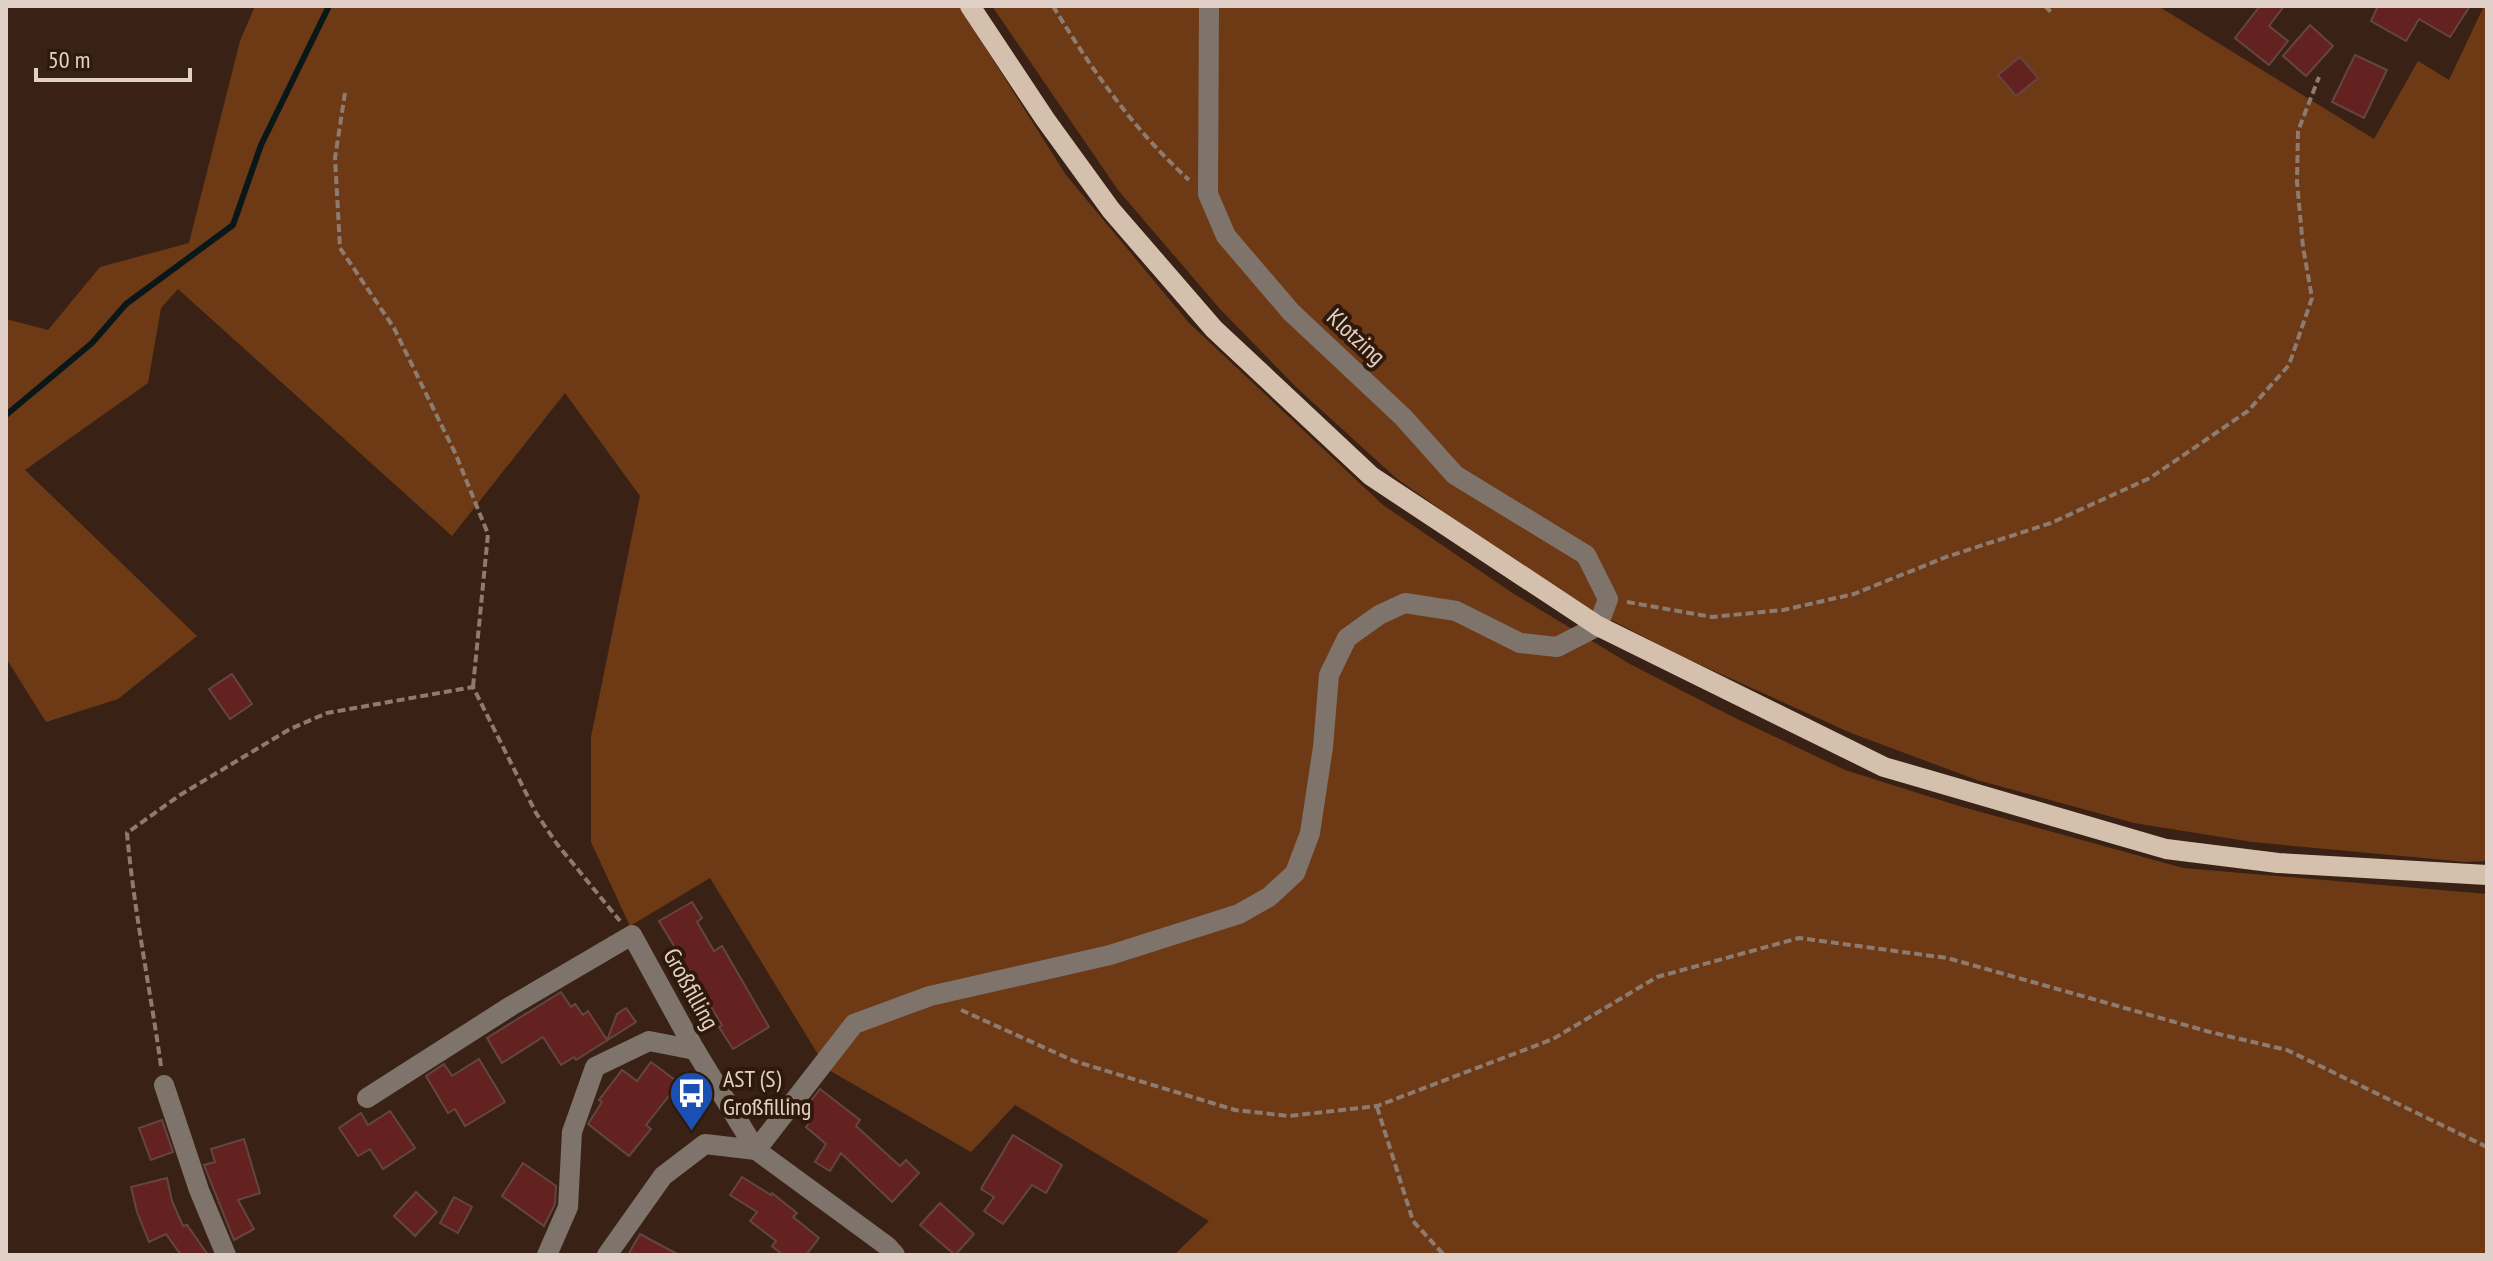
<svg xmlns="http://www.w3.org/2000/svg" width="2493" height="1261" viewBox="0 0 2493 1261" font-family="'PT Sans Narrow',sans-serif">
	<rect width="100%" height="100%" fill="#392215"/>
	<!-- green -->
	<g fill="#6e3a16">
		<polygon points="255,6 959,6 1066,175 1189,323 1383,505 1514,594 1630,664 1733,717 1845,770 1959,806 2183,868 2487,894 2487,1255 1174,1255 1209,1221 1015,1105 971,1152 827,1069 710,878 630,926 591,842 591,737 640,496 565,393 452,536 178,289 161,308 148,383 25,470 197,636 118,699 46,722 6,658 6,319 48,330 100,267 189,243 240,41"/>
		<polygon points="992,6 2158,6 2374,139 2418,61 2449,80 2484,6 2487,6 2487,861 2466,862 2252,842 2134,823 1977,780 1851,733 1679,655 1559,593 1396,478 1296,387 1220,309 1118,190"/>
	</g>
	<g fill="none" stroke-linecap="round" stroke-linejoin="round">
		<!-- stream -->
		<polyline stroke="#091719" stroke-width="6" points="6,415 92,343 126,304 233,225 261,145 329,6"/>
	</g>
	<!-- building -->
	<g fill="#632120" stroke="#634542" stroke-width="2">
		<polygon points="2260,6 2284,6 2269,26 2288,41 2269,65 2235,38"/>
		<polygon points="2378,6 2470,6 2450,37 2419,19 2406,41 2371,21"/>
		<polygon points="2310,25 2333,46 2306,76 2283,56"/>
		<polygon points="2355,55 2387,70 2364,118 2332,102"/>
		<polygon points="2020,57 2038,78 2016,96 1998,75"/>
		<polygon points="232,674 252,704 230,719 209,689"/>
		<polygon points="692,902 702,918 697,922 714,951 722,946 769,1027 733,1049 719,1027 722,1025 659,921"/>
		<polygon points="561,992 571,1007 575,1004 583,1015 588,1011 607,1040 617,1014 626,1008 636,1022 576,1060 574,1057 561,1065 543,1037 502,1063 487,1038"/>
		<polygon points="479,1059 505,1102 465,1126 455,1109 448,1113 426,1076 444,1064 452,1076"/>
		<polygon points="651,1062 679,1083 646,1125 651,1129 629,1156 588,1124 602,1102 599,1100 622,1070 637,1081"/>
		<polygon points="820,1089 860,1120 856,1126 900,1166 906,1160 919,1173 892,1202 841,1153 830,1171 815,1162 826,1144 806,1127 810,1122 801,1114"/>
		<polygon points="390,1111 415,1148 383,1169 370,1149 358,1156 339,1128 361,1113 368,1125"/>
		<polygon points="162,1120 173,1152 151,1160 139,1128"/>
		<polygon points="1013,1135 1062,1165 1046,1193 1032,1185 1003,1224 984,1211 994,1197 981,1189"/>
		<polygon points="244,1139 260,1193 238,1200 254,1229 234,1240 204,1165 215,1162 211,1149"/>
		<polygon points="523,1163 556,1186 555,1204 544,1226 502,1196"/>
		<polygon points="742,1177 771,1195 772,1193 797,1213 793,1217 819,1238 806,1255 783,1255 772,1246 776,1241 750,1221 757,1212 730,1195"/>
		<polygon points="167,1178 172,1201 183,1226 187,1225 208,1255 181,1255 166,1234 149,1242 137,1212 131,1187"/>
		<polygon points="416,1192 437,1212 415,1236 394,1216"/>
		<polygon points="454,1197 472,1207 458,1233 440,1223"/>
		<polygon points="940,1203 974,1234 955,1255 920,1225"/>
		<polygon points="640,1234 679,1255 628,1255"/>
	</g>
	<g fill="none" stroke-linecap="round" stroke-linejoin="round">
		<!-- path -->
		<g stroke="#8e7b70" stroke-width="4" stroke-dasharray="8 4" stroke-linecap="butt">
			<path d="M1053,6c39,64 80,123 136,174"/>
			<polyline points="2045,6 2052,13"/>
			<polyline points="345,93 335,158 340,248 394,328 456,455 488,534 473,687"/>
			<polyline points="1627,602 1712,617 1783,610 1854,594 1946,557 2051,523 2150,478 2248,411 2289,365 2312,298 2303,247 2297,182 2298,131 2319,77"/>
			<polyline points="961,1010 1074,1061 1235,1110 1289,1116 1377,1106 1553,1039 1657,977 1799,938 1947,958 2210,1032 2287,1050 2487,1147"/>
			<path d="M161,1066c-11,-78 -27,-155 -34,-233l53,-38 110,-66 37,-16 146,-26 63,126 21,31 63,77"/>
			<polyline points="1377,1107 1413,1221 1444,1255"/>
		</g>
		<!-- minor -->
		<g stroke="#7e746b" stroke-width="20">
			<polyline points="164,1085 199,1190 226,1255"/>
			<polyline points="367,1098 511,1006 632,935 695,1050 756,1150 887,1246 895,1255"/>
			<polyline points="756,1150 854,1024 930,996 1110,955 1239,914 1269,897 1295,873 1310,833 1323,747 1329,675 1347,638 1379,615 1405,603 1456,611 1520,643 1557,647 1598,626 1608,599 1586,555 1455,475 1403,417 1291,312 1226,236 1208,194 1209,6"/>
			<polyline points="547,1255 568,1207 572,1132 595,1067 649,1041 695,1050"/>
			<polyline points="607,1255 663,1176 705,1144 756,1150"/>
		</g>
		<!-- major -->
		<polyline stroke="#d5c0ad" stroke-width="20" points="970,6 1045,119 1111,210 1214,329 1371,476 1598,626 1884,767 2166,849 2278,863 2487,875"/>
	</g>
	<!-- icons -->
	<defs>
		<symbol id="bus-pin" viewBox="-11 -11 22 30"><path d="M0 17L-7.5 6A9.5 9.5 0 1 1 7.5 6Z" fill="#1a4fb4" stroke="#2f190b"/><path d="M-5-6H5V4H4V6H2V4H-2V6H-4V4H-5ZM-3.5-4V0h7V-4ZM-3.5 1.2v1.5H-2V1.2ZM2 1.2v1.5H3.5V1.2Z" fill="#fff"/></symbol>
	</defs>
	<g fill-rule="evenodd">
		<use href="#bus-pin" x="666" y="1068" width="51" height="69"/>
	</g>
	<g text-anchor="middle" stroke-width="8" stroke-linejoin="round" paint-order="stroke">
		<!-- street labels -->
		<g font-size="24" fill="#e0d0c8" stroke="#2f190b">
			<text transform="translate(1356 337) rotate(43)" y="8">Klotzing</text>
			<text transform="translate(691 989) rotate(61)" y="8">Großfilling</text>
		</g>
		<!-- poi labels -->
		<g font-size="24" fill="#e0d0c8" stroke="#2f190b" text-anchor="start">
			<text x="723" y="1087">AST (S)<tspan x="723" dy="28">Großfilling</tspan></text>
		</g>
	</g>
	<!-- border -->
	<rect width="2493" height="1261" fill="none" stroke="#e0d0c8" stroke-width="16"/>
	<!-- scale -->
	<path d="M36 68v12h154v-12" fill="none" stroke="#e0d0c8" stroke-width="4"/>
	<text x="48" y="68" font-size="24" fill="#e0d0c8" stroke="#2f190b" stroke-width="6" paint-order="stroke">50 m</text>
</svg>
